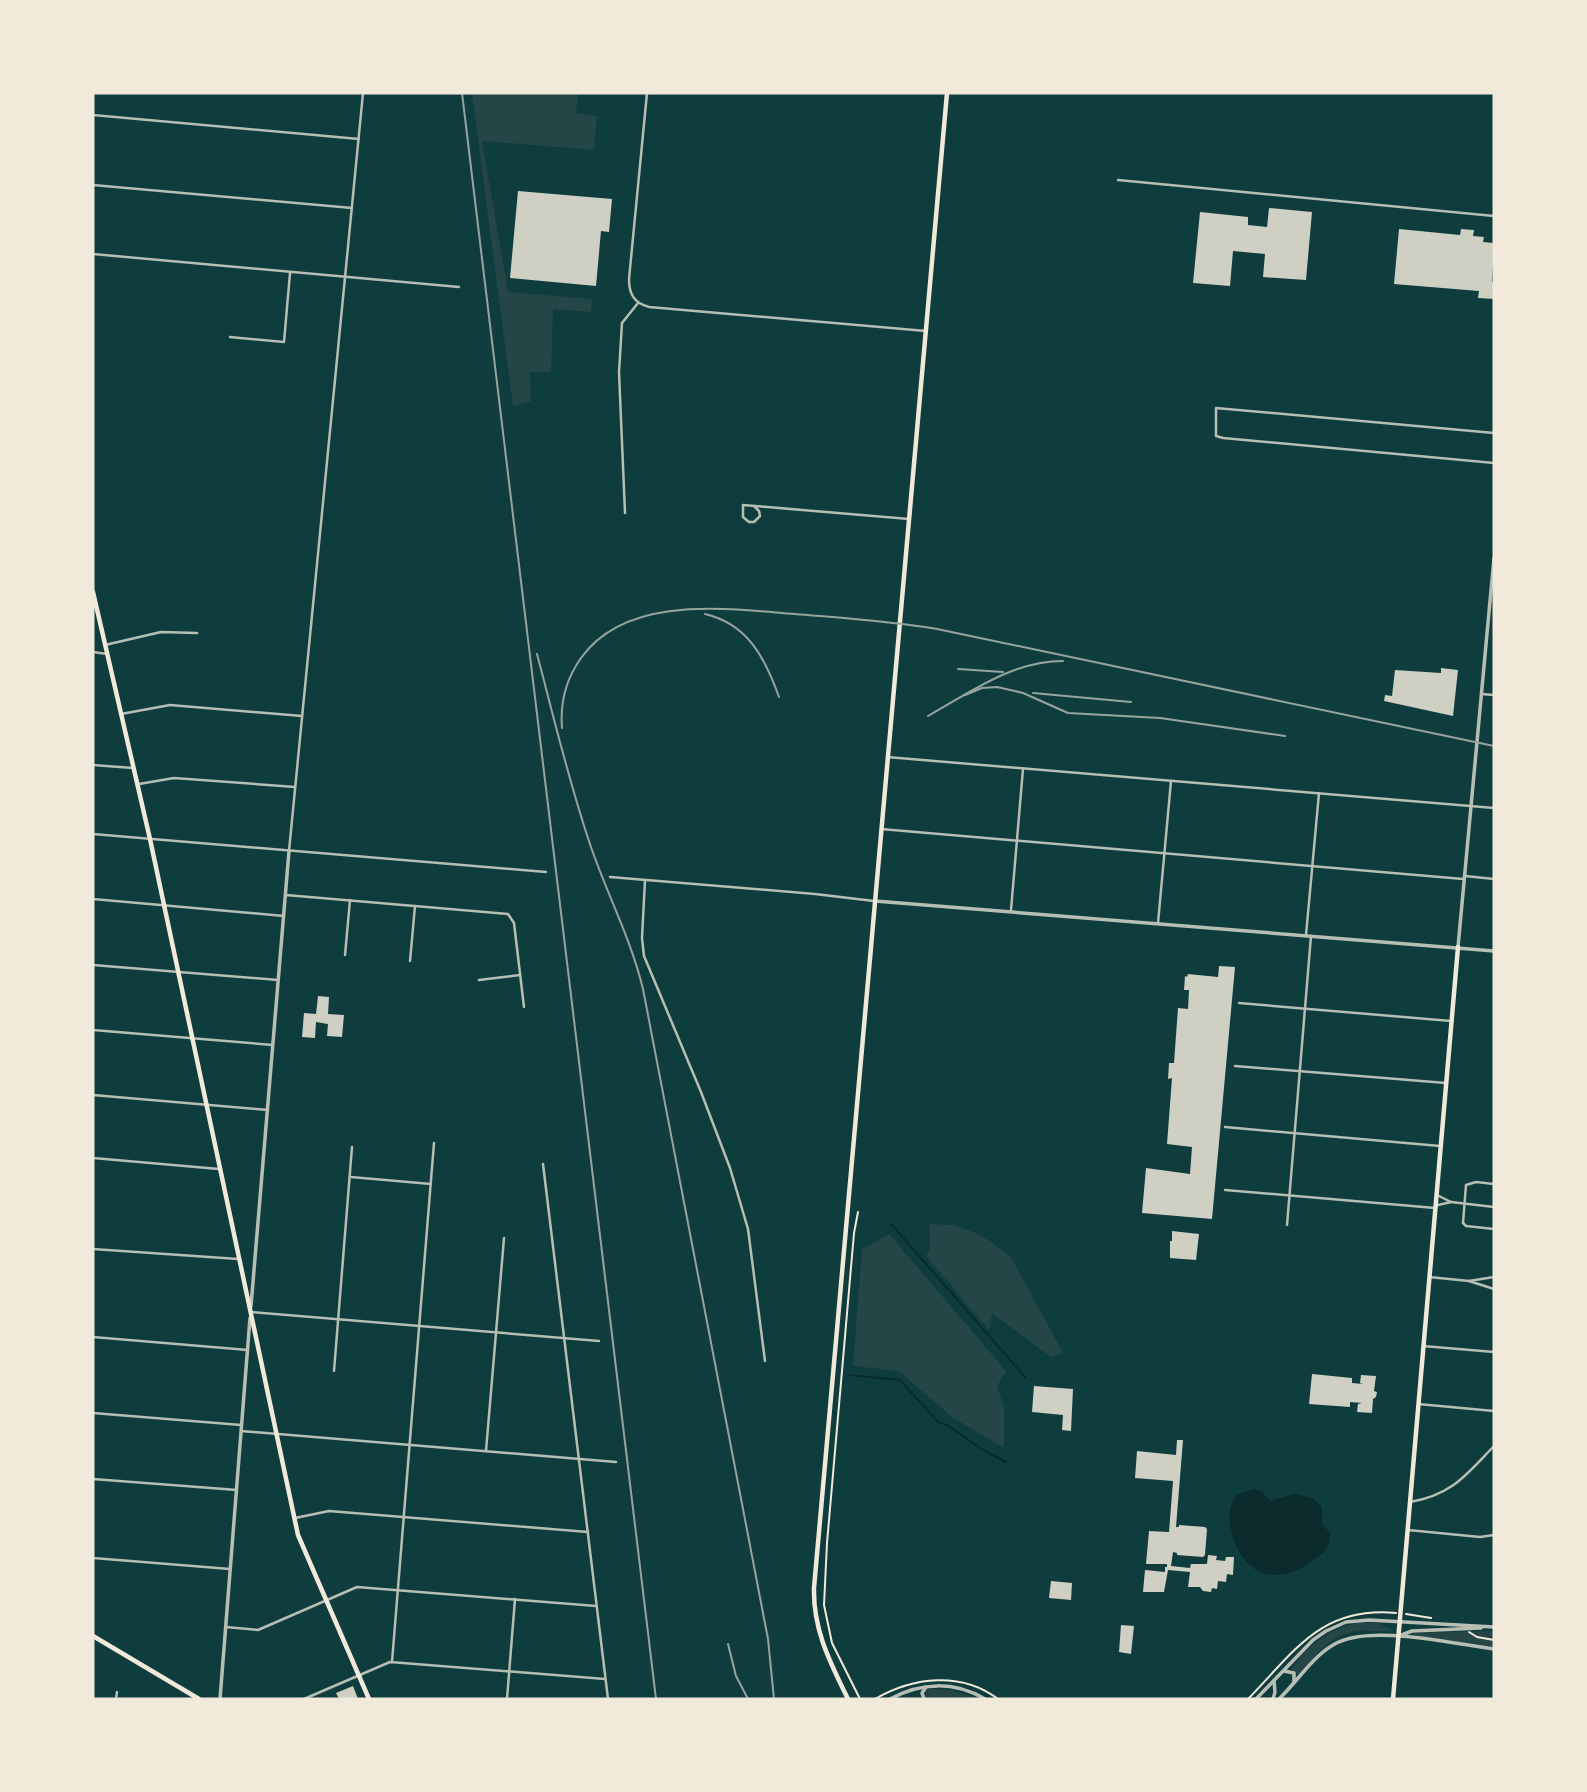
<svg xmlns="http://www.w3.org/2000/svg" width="1587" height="1792" viewBox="0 0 1587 1792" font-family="'IBM Plex Sans',sans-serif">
	<rect width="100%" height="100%" fill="#0f3d3e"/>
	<!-- green -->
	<g fill="#244646">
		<polygon points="472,93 578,93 576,113 597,116 594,150 482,141 508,292 592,299 591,312 553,309 551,372 530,372 531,401 513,406"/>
		<polygon points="930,1224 953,1225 973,1232 990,1241 1011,1257 1063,1353 1051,1357 992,1313 989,1330 926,1256 930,1249"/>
		<polygon points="889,1234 1006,1371 997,1386 1004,1408 1004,1448 952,1417 899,1371 853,1366 862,1249"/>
		<path d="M1357,1623h22l13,8c-11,1 -23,-1 -35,0 -27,4 -42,24 -58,44l-8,-6c17,-23 38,-40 66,-46z"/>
		<polygon points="1494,1631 1494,1647 1421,1638 1411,1633"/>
		<polygon points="928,1689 952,1690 979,1699 928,1699 924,1696"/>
	</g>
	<!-- water -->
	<path fill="#0a2a2b" d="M1254,1489l8,3 8,9 24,-7 19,4 9,9v17l8,9c1,13 -6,20 -16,27 -14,10 -33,19 -51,13 -26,-8 -44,-57 -26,-78z"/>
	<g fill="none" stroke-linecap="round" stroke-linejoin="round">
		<!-- stream -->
		<g stroke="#0a2a2b" stroke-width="2">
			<polyline points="891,1224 1025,1377"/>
			<polyline points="849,1375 900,1380 938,1422 947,1425 983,1450 1006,1462"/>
		</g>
	</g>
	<!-- building -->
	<g fill="#cfcfc3">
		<polygon points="518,191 612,199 609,232 601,231 596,286 510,278"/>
		<polygon points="1269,208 1312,212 1306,280 1263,277 1265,254 1233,251 1230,286 1193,283 1200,212 1248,217 1248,225 1267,227"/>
		<polygon points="1399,229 1460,235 1461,229 1474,230 1473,236 1484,237 1483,242 1494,243 1492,282 1494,282 1494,299 1478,298 1479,291 1394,284"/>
		<polygon points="1441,668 1458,670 1453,716 1384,701 1385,695 1392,696 1395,670 1441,673"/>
		<polygon points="1219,966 1235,967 1212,1219 1142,1213 1146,1168 1190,1174 1192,1147 1167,1144 1172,1078 1168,1079 1169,1063 1174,1063 1178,1008 1188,1009 1189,990 1184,990 1185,976 1187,977 1188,974 1218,977"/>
		<polygon points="318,996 329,997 328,1014 344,1015 342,1037 327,1036 328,1024 316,1022 315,1038 302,1037 304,1013 316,1014"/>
		<polygon points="1172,1231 1199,1234 1196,1260 1170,1258 1170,1241 1172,1241"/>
		<polygon points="1312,1374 1352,1378 1352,1383 1363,1384 1360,1383 1361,1375 1376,1376 1374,1391 1377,1392 1376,1397 1373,1399 1372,1413 1357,1412 1358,1404 1362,1403 1350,1402 1350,1407 1309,1404"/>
		<polygon points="1034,1386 1073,1389 1071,1431 1062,1430 1063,1415 1032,1412"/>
		<polygon points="1177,1440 1183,1440 1176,1527 1179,1527 1179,1525 1205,1527 1207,1529 1205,1555 1203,1557 1177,1555 1177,1553 1173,1552 1171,1566 1190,1568 1191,1564 1207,1564 1208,1555 1217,1556 1216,1560 1225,1561 1226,1557 1234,1557 1233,1575 1227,1574 1226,1582 1218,1581 1217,1589 1212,1588 1211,1592 1203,1591 1200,1587 1188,1587 1190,1572 1168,1570 1164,1592 1143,1592 1145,1570 1165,1572 1165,1567 1167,1567 1167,1564 1146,1564 1149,1531 1169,1532 1173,1481 1135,1478 1137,1451 1176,1455"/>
		<polygon points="1051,1581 1072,1583 1071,1600 1049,1598"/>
		<polygon points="1121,1625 1134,1626 1131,1654 1119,1652"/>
		<polygon points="353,1686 358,1699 339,1699 336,1693"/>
	</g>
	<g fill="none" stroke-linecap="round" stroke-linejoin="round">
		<!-- path -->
		<g stroke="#f1e9da" stroke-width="2">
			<polyline points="858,1212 854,1233 827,1543 824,1605 832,1643 860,1699"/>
			<polyline points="1406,1614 1431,1618"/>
			<polyline points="1469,1632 1477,1637 1494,1640"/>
			<path d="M875,1699c38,-22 86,-28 123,0"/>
			<path d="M1248,1699c47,-48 73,-93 148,-86"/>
		</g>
		<!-- minor -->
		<g stroke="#b8beb3" stroke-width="2.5">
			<path d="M647,93l-18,186c0,15 5,24 20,28l277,24"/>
			<polyline points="93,115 359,139"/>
			<polyline points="1118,180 1494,216"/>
			<polyline points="93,185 352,208"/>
			<polyline points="93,254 459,287"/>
			<polyline points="230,337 284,342 290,273"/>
			<polyline points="1494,433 1216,408 1216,436 1223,438 1494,463"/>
			<polyline points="754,506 759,511 760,516 754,522 749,522 743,517 743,505 909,519"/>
			<polyline points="625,513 619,372 622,323 638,303"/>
			<polyline points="105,645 161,632 197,633"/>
			<polyline points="93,652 107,654"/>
			<polyline points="1481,694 1494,695"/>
			<polyline points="121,714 170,705 302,716"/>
			<polyline points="887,757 1494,808"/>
			<polyline points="93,765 133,768"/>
			<polyline points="139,784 174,778 295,787"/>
			<polyline points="881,829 1463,879"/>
			<polyline points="93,834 546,872"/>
			<polyline points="289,851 363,93"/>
			<polyline points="1465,876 1494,879"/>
			<polyline points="610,877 815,894 874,901"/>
			<polyline points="645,880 642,938 644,956 701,1092 730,1168 748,1229 765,1361"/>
			<polyline points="286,895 508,914 514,923 524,1007"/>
			<polyline points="93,899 284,916"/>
			<polyline points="1011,910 1023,769"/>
			<polyline points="1158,923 1171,781"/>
			<polyline points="1306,935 1319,793"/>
			<polyline points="345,955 350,900"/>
			<polyline points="410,961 415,906"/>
			<polyline points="93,965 278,980"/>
			<polyline points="479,980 520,975"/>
			<polyline points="1239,1003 1451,1021"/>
			<polyline points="93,1030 273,1045"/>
			<polyline points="1235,1066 1446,1083"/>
			<polyline points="93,1095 268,1110"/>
			<polyline points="1225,1127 1440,1146"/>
			<polyline points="93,1158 219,1169"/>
			<polyline points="543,1164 608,1699"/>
			<polyline points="351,1177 431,1184"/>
			<polyline points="1494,1184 1476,1182 1466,1185 1463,1223 1466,1226 1494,1229"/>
			<polyline points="1225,1190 1435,1208"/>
			<polyline points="1437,1195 1451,1202 1494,1207"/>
			<polyline points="1438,1205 1451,1202"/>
			<polyline points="1287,1225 1311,936"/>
			<polyline points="93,1249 238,1259"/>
			<polyline points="1429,1277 1469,1281 1494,1289"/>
			<polyline points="1469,1281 1494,1277"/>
			<polyline points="251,1312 599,1341"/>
			<polyline points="93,1337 248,1350"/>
			<polyline points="1423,1346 1494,1352"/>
			<polyline points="334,1371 352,1147"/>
			<polyline points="1418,1404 1494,1411"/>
			<polyline points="93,1413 241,1425"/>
			<polyline points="241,1431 616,1462"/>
			<polyline points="486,1451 504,1238"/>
			<polyline points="93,1479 237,1490"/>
			<path d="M1410,1502c42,-7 56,-27 84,-56"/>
			<polyline points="295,1518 329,1511 588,1532"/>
			<polyline points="1408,1530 1480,1537 1494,1535"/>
			<polyline points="93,1558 230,1569"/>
			<polyline points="226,1627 258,1630 357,1587 596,1606"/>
			<polyline points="392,1662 434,1143"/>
			<polyline points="116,1699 117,1692"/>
			<polyline points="304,1699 390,1662 605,1679"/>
			<polyline points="507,1699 515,1599"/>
		</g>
		<!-- tertiary -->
		<g stroke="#b8beb3" stroke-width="3.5">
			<polyline points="875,901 1494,951"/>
			<polyline points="1458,947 1494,558"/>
			<polyline points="251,1306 289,851"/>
			<polyline points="1399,1636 1412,1631 1481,1628"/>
			<polyline points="1284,1671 1294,1673 1294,1682"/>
			<polyline points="220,1699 250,1318"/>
			<path d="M890,1699c31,-17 64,-18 95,0"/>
			<polyline points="924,1699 922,1693 926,1687"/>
			<polyline points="1256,1699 1313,1640 1326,1631 1346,1622 1369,1620 1494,1627"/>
			<polyline points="1273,1699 1275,1692 1274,1681"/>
			<path d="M1279,1699c18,-17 32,-41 54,-54 34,-22 120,-1 161,4"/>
		</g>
		<!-- secondary -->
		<g stroke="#f1e9da" stroke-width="4.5">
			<path d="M848,1699c-18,-37 -35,-69 -34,-111l133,-1495"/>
			<polyline points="1393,1699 1458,947"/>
		</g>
		<!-- primary -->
		<g stroke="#f1e9da" stroke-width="4.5">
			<polyline points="93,592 150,839 298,1535 369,1699"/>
			<polyline points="93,1636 199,1699"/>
		</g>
		<!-- rail -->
		<g stroke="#97a49c" stroke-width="2">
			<polyline points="462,93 656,1699"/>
			<path d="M705,614c43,10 60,44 74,83"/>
			<path d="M537,654c17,64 32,129 54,193 16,47 40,92 52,142l125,650 6,60"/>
			<polyline points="958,669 1003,672"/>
			<polyline points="1033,693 1131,702"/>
			<polyline points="965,695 982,688 997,687 1023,693 1068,713 1160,718 1285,736"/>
			<path d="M928,716c43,-24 84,-55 135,-55"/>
			<path d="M562,728c-2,-25 4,-49 19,-70 46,-64 146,-49 214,-44 47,4 95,7 142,15l557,117"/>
			<polyline points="728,1644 736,1676 748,1699"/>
		</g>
	</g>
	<!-- border -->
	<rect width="1587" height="1792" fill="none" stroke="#f1e9da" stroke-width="189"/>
</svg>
